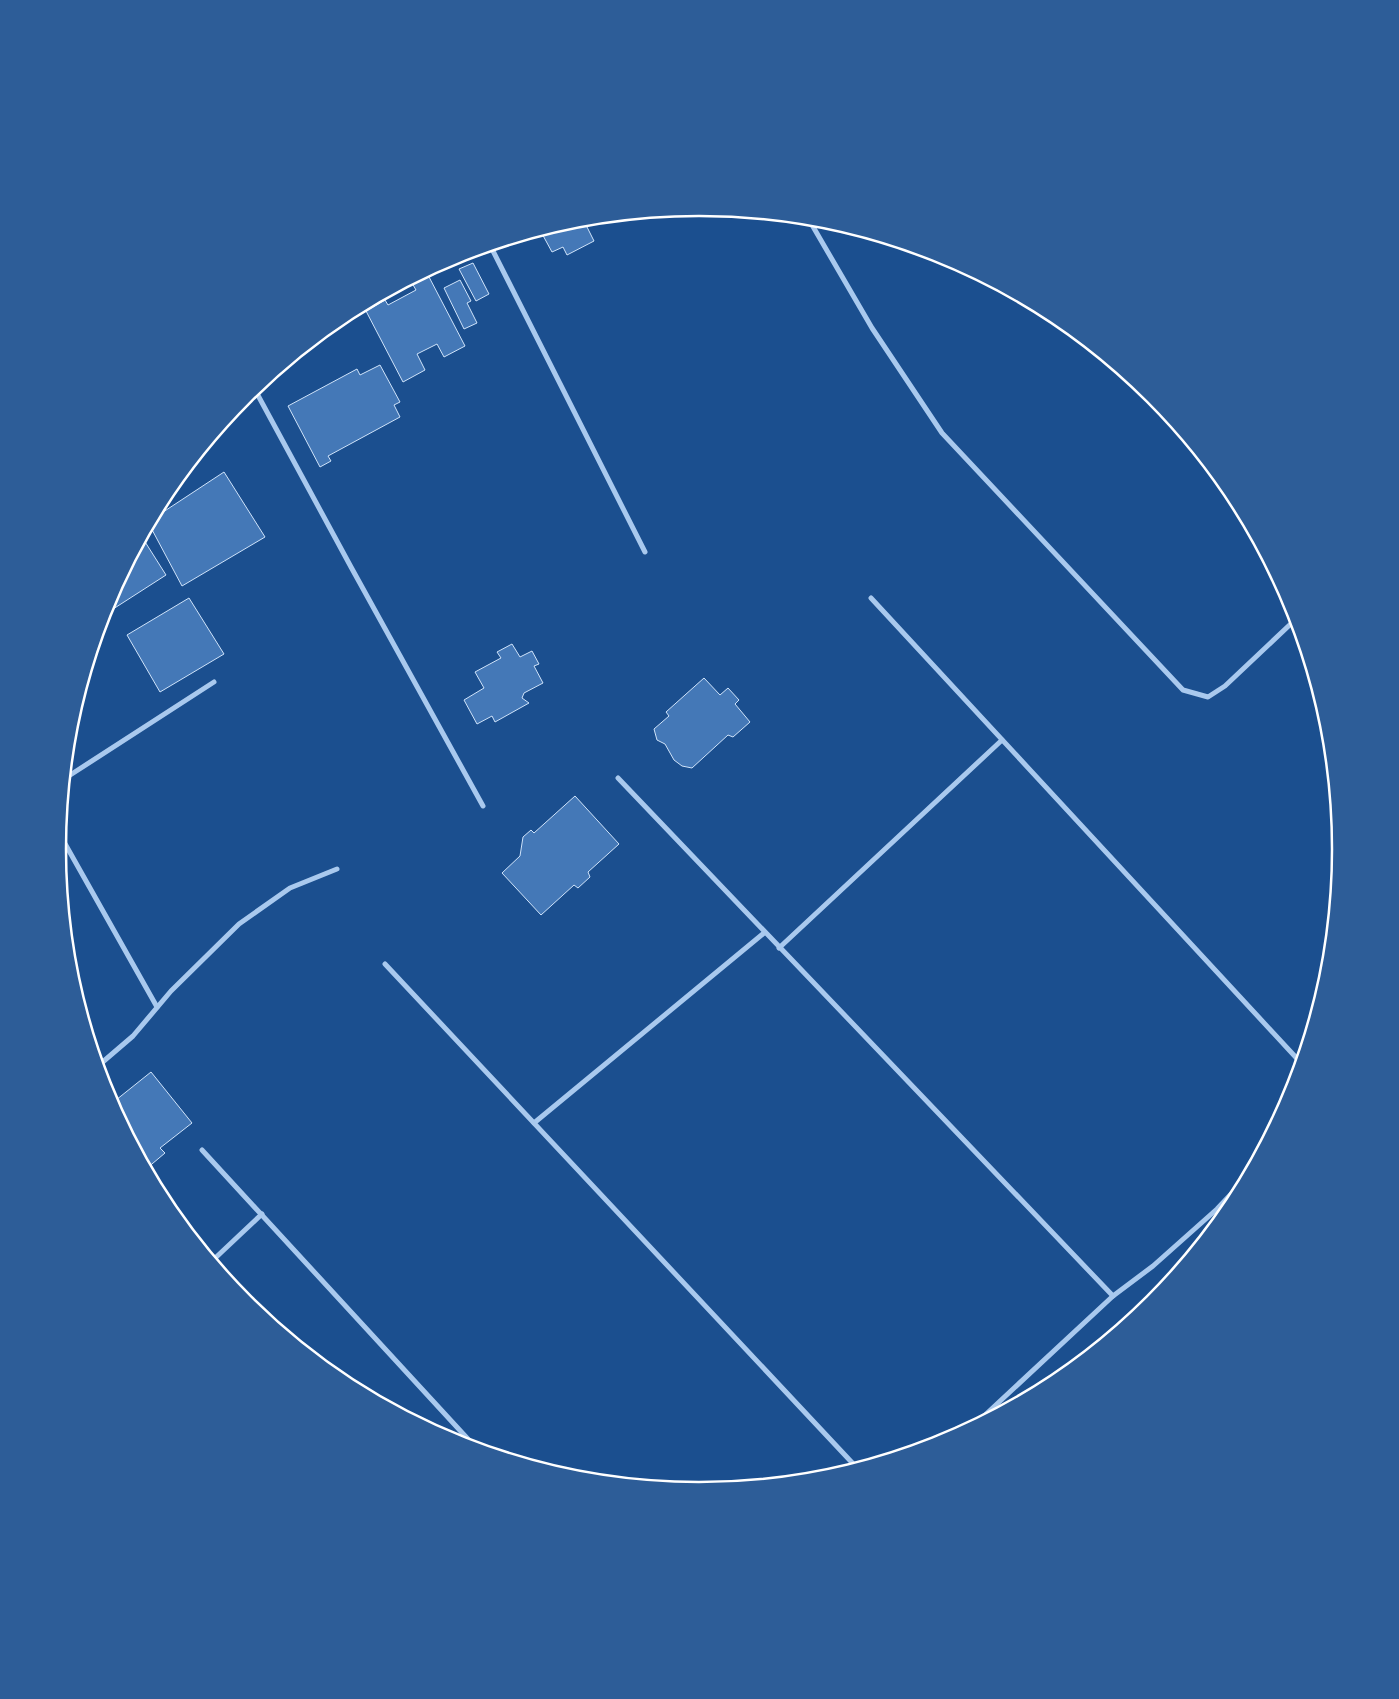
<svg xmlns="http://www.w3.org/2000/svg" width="1399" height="1699" viewBox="0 0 1399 1699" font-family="'PT Sans',sans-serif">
	<rect width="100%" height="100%" fill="#1b4f8f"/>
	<!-- building -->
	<g fill="#4478b7" stroke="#cfe3fa">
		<polygon points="583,219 594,241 567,255 563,247 552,252 540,230 575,220"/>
		<polygon points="473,263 489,294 476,301 459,269"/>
		<polygon points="428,275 465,346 444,357 437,344 417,354 425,370 403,382 366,311 385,300 388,305 416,290 412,283"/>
		<polygon points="460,280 471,301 467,303 477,323 464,329 444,288"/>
		<polygon points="380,365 400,402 394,405 400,417 328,456 331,461 320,467 288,406 357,369 360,375"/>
		<polygon points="224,472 265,537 182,586 149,524 151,520"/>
		<polygon points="142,537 166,575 110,611 106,604"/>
		<polygon points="189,598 224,654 160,692 127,635"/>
		<polygon points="512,644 520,657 532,651 539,664 534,666 543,683 524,693 522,698 529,703 495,722 492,716 477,724 464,700 484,688 475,672 501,658 497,652"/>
		<polygon points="704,678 720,695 728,688 739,700 735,704 750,722 733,737 728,735 692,768 682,766 674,760 665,744 657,740 654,729 669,716 666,712"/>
		<polygon points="575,796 619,844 588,872 590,877 578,888 574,885 541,915 502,873 520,856 523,837 531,830 534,833"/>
		<polygon points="151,1072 192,1123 160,1148 165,1153 146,1169 111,1104"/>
	</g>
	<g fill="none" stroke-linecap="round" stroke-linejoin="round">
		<!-- street -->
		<g stroke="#a9c9ee" stroke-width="5">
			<polyline points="808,218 872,328 942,433 1183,690 1208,697 1225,686 1297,618"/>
			<polyline points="490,245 645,552"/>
			<polyline points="254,388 351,567 483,806"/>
			<polyline points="871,598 1302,1064"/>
			<polyline points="618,778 1113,1296"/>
			<polyline points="64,779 214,682"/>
			<polyline points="59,833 157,1007"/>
			<polyline points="779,948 1002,740"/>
			<polyline points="385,964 858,1469"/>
			<polyline points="98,1066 133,1036 171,991 239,924 290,888 337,869"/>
			<polyline points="534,1123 764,933"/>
			<polyline points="202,1150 478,1450"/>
			<polyline points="211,1262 262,1214"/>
			<polyline points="969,1430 1113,1296 1153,1266 1217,1209 1250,1174"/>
		</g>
	</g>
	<!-- crop -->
	<path d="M0 0H1399V1699H0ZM66 849a633 633 0 1 1 1266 0a633 633 0 1 1-1266 0Z" fill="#2d5d98" fill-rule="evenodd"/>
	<path fill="none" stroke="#fff" stroke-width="2.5" d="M66 849a633 633 0 1 1 1266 0a633 633 0 1 1-1266 0Z"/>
</svg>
